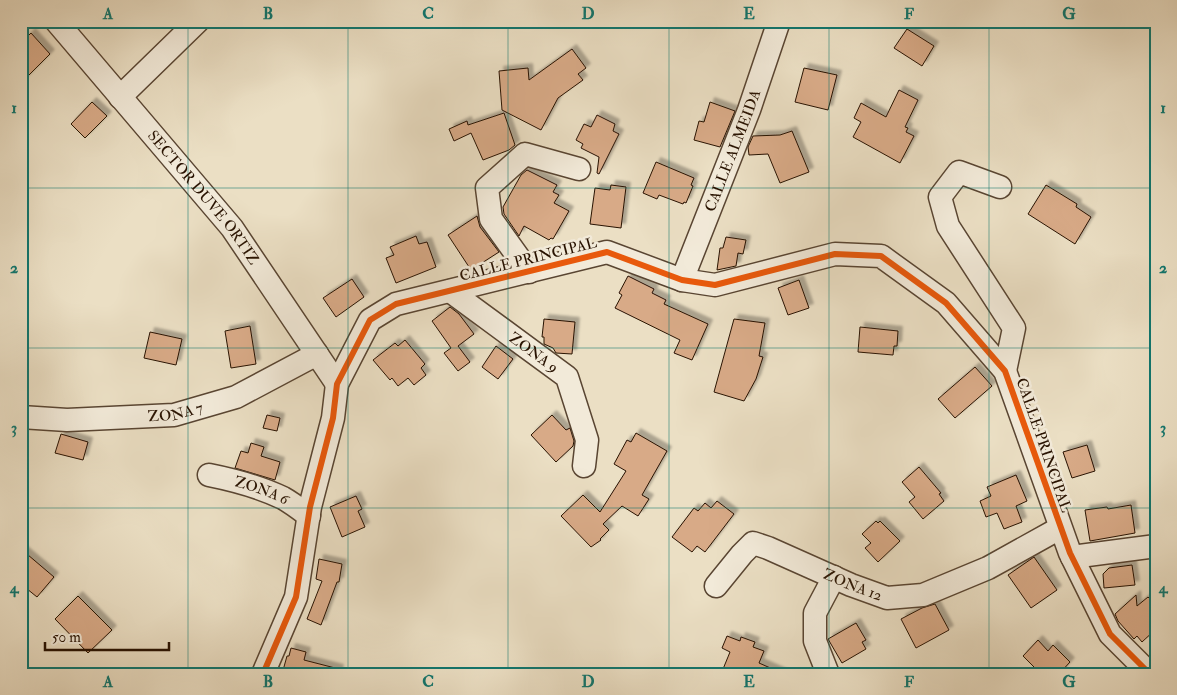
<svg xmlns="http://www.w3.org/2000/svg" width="1177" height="695" viewBox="0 0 1177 695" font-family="'IM FELL Double Pica',serif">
	<defs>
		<filter id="shadow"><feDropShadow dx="4.5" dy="-4.5" stdDeviation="1" flood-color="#0004"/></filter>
	</defs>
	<rect width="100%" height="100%" fill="#ebdfc4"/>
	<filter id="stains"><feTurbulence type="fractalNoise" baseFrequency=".004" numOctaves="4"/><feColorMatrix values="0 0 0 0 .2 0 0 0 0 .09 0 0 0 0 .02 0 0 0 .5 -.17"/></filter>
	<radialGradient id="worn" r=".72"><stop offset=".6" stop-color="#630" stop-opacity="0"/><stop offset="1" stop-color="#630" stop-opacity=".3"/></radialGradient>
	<!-- building -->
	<g fill="#d8aa87" stroke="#281201" filter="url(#shadow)">
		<polygon points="907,29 934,46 922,66 894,48"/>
		<polygon points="31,33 50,54 21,83 21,43"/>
		<polygon points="572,49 586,68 578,74 583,80 558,98 541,130 502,110 499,71 528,68 529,80"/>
		<polygon points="804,68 837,75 828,110 795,102"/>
		<polygon points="899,90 918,100 905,127 908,128 906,132 914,136 900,163 853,137 861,122 854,118 861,103 886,117"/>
		<polygon points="92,102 107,116 85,138 71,124"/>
		<polygon points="710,102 735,111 720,147 694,140 699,121 704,122"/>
		<polygon points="504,113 515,145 509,150 483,160 471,133 454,141 449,129 467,121 468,125"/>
		<polygon points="597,115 615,124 613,131 619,134 599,174 597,173 599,157 581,148 583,144 576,140 584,124 591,127"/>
		<polygon points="792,131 809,172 780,183 768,154 749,155 748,147 753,136 780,135"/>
		<polygon points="656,162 694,178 691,185 693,186 686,203 684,202 683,204 659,195 657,199 643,193"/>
		<polygon points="527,170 557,185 553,192 559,195 554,203 569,211 553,239 551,238 549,240 524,226 519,236 504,214 503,207 521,175"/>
		<polygon points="611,185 626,187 621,228 590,224 595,188 610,190"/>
		<polygon points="1046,185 1077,204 1076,207 1091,217 1075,244 1028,214"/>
		<polygon points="477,216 480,227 499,252 471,270 448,235"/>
		<polygon points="416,236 419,244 427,242 436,267 396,283 386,258 394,255 390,247"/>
		<polygon points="726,237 746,240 743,254 738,253 736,266 717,270 720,248 723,248"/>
		<polygon points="628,276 654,289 652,293 666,300 664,304 708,324 692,360 674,353 680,340 615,308 622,295 619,293"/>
		<polygon points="352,279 364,297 336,317 323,298"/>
		<polygon points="799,280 809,308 788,315 778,288"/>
		<polygon points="450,307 459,314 474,334 458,346 470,362 458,371 444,353 451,348 432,321"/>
		<polygon points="544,319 575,322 572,354 556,353 553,348 544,344 544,337 542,337"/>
		<polygon points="734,319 765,323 759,356 763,357 756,379 744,401 714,392"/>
		<polygon points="250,326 256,364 231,368 225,331"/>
		<polygon points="860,327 898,331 897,346 894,346 893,355 858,352"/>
		<polygon points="150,332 182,339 176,365 144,358"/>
		<polygon points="405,340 425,364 421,368 426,375 414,385 408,378 398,386 392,378 390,380 373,360 395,343 398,346"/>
		<polygon points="496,346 513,359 498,379 482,367"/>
		<polygon points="975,367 992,386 955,418 938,399"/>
		<polygon points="267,415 280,418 277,431 263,428"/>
		<polygon points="552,415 566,430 570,428 574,441 573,446 556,462 531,435"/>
		<polygon points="636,433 667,451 642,495 649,499 638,516 622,506 603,524 609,530 600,539 601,540 591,547 561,516 583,495 600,512 626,471 614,464 627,440 631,442"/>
		<polygon points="61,434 88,442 83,460 55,453"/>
		<polygon points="251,443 264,447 261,456 280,462 275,480 235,468 241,451 248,453"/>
		<polygon points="1087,445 1095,471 1072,478 1063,452"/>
		<polygon points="919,467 941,493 939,494 944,501 923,519 909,502 915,497 902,482"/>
		<polygon points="1016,475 1027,501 1016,506 1022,522 1004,529 997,513 986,517 980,501 991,496 987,487"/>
		<polygon points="356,496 362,509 358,511 365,527 342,537 330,507"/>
		<polygon points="717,501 734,514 705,552 697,546 692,552 672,537 694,508 698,511 705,503 711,508"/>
		<polygon points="1131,505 1135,533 1090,541 1085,510 1107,507 1108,509"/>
		<polygon points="876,521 878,523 880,521 900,541 878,562 865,548 871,543 862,534"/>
		<polygon points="21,549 54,577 37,597 21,584"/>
		<polygon points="1034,557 1057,590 1031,608 1008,575"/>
		<polygon points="319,559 342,564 339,582 337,582 321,625 307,619 322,581 316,579"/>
		<polygon points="1132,565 1135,585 1104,588 1103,574 1109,568"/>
		<polygon points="1136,595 1137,606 1148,597 1156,605 1156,629 1142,642 1137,636 1134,639 1118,621 1115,614"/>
		<polygon points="78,596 112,630 88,653 55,619"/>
		<polygon points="935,604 949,630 916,648 901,619 922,608"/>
		<polygon points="856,623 866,640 862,642 866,649 842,663 828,639"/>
		<polygon points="727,636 740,641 741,637 755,642 753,647 764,651 759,663 784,674 721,674 730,652 722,648"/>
		<polygon points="1038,640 1048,651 1053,645 1070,662 1059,674 1041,674 1023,656"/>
		<polygon points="291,648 306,652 304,660 339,669 338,674 282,674 287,656 289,656"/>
	</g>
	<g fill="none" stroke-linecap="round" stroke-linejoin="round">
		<defs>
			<g id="minor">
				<path id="s1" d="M56,21l176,207 105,156"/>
				<polyline points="120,97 198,21"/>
				<polyline points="1000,187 959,172 940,197 948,226 1014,328 1005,371"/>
				<polyline points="529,272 491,219 487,188 525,154 579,169"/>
				<path id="s2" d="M682,280l67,-170 30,-89"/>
				<path id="s3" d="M450,291l117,86 20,63 -3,26"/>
				<path id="s4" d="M21,417l46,3 107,-5 62,-18 81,-43"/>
				<path id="s5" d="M209,475c25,5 51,12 74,23 9,5 18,12 26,18"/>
				<polyline points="1072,557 1156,546"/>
				<path id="s6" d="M716,586l26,-32 11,-11 15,5 83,37 36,13 36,-3 65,-27 72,-40"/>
				<polyline points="263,674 296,597 310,507 333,418 337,384 370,320 396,304 607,252 682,280 715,285 835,254 881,256 946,303 1005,371 1070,553 1110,634 1150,674"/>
				<polyline points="828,674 815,641 815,613 834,577"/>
			</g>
		</defs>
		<!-- minor casing -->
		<use href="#minor" stroke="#594532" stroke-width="25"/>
		<!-- minor -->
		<use href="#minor" stroke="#f2ead9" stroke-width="22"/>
		<defs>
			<polyline id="cycleway" points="263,674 296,597 310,507 333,418 337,384 370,320 396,304 607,252 682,280 715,285 835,254 881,256 946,303 1005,371 1070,553 1110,634 1150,674"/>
		</defs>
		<!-- cycleway casing -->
		<use href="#cycleway" stroke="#f2ead9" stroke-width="9"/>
		<!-- cycleway -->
		<use href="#cycleway" stroke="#e8590c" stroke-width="6"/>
	</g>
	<!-- grid -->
	<path fill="none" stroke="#0f766e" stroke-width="1" stroke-opacity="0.55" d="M188,21v653M348,21v653M508,21v653M669,21v653M829,21v653M989,21v653M21,188h1135M21,348h1135M21,508h1135"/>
	<g text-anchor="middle" stroke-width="5" stroke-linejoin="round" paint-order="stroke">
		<!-- street labels -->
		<g font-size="15" fill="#281201" stroke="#f2ead9">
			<text dy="5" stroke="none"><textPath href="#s2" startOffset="139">CALLE ALMEIDA</textPath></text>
			<text dy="5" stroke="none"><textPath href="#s1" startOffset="230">SECTOR DUVE ORTIZ</textPath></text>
			<text transform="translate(528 259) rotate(-14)" y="5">CALLE PRINCIPAL</text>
			<text dy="5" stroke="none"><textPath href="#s3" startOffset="104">ZONA 9</textPath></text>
			<text dy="5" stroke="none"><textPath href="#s4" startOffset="155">ZONA 7</textPath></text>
			<text transform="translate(1044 445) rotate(71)" y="5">CALLE PRINCIPAL</text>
			<text dy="5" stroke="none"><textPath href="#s5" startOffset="55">ZONA 6</textPath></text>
			<text dy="5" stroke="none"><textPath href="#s6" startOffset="165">ZONA 12</textPath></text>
		</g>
	</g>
	<!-- margin -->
	<rect width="1177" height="695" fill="none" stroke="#ebdfc4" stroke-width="55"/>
	<!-- scale -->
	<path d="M45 642v8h124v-8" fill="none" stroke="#281201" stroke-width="2.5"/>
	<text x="52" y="642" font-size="15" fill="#281201" stroke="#f2ead9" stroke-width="4" paint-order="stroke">50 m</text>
	<rect x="28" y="28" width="1122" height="640" fill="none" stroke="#0f766e" stroke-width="2"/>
	<g font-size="16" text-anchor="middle" font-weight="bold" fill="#0f766e">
		<text x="108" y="19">A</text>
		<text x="268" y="19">B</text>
		<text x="428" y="19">C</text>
		<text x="588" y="19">D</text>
		<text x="749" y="19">E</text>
		<text x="909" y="19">F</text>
		<text x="1069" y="19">G</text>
		<text x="14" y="113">1</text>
		<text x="1163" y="113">1</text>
		<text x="14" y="273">2</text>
		<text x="1163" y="273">2</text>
		<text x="14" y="433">3</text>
		<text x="1163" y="433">3</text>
		<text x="14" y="593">4</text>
		<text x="1163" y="593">4</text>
		<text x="108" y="687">A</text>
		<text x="268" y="687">B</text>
		<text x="428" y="687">C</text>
		<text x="588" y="687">D</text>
		<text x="749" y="687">E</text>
		<text x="909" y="687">F</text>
		<text x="1069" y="687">G</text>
	</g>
	<rect width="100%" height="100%" filter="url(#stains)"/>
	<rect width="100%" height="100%" fill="url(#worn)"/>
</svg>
